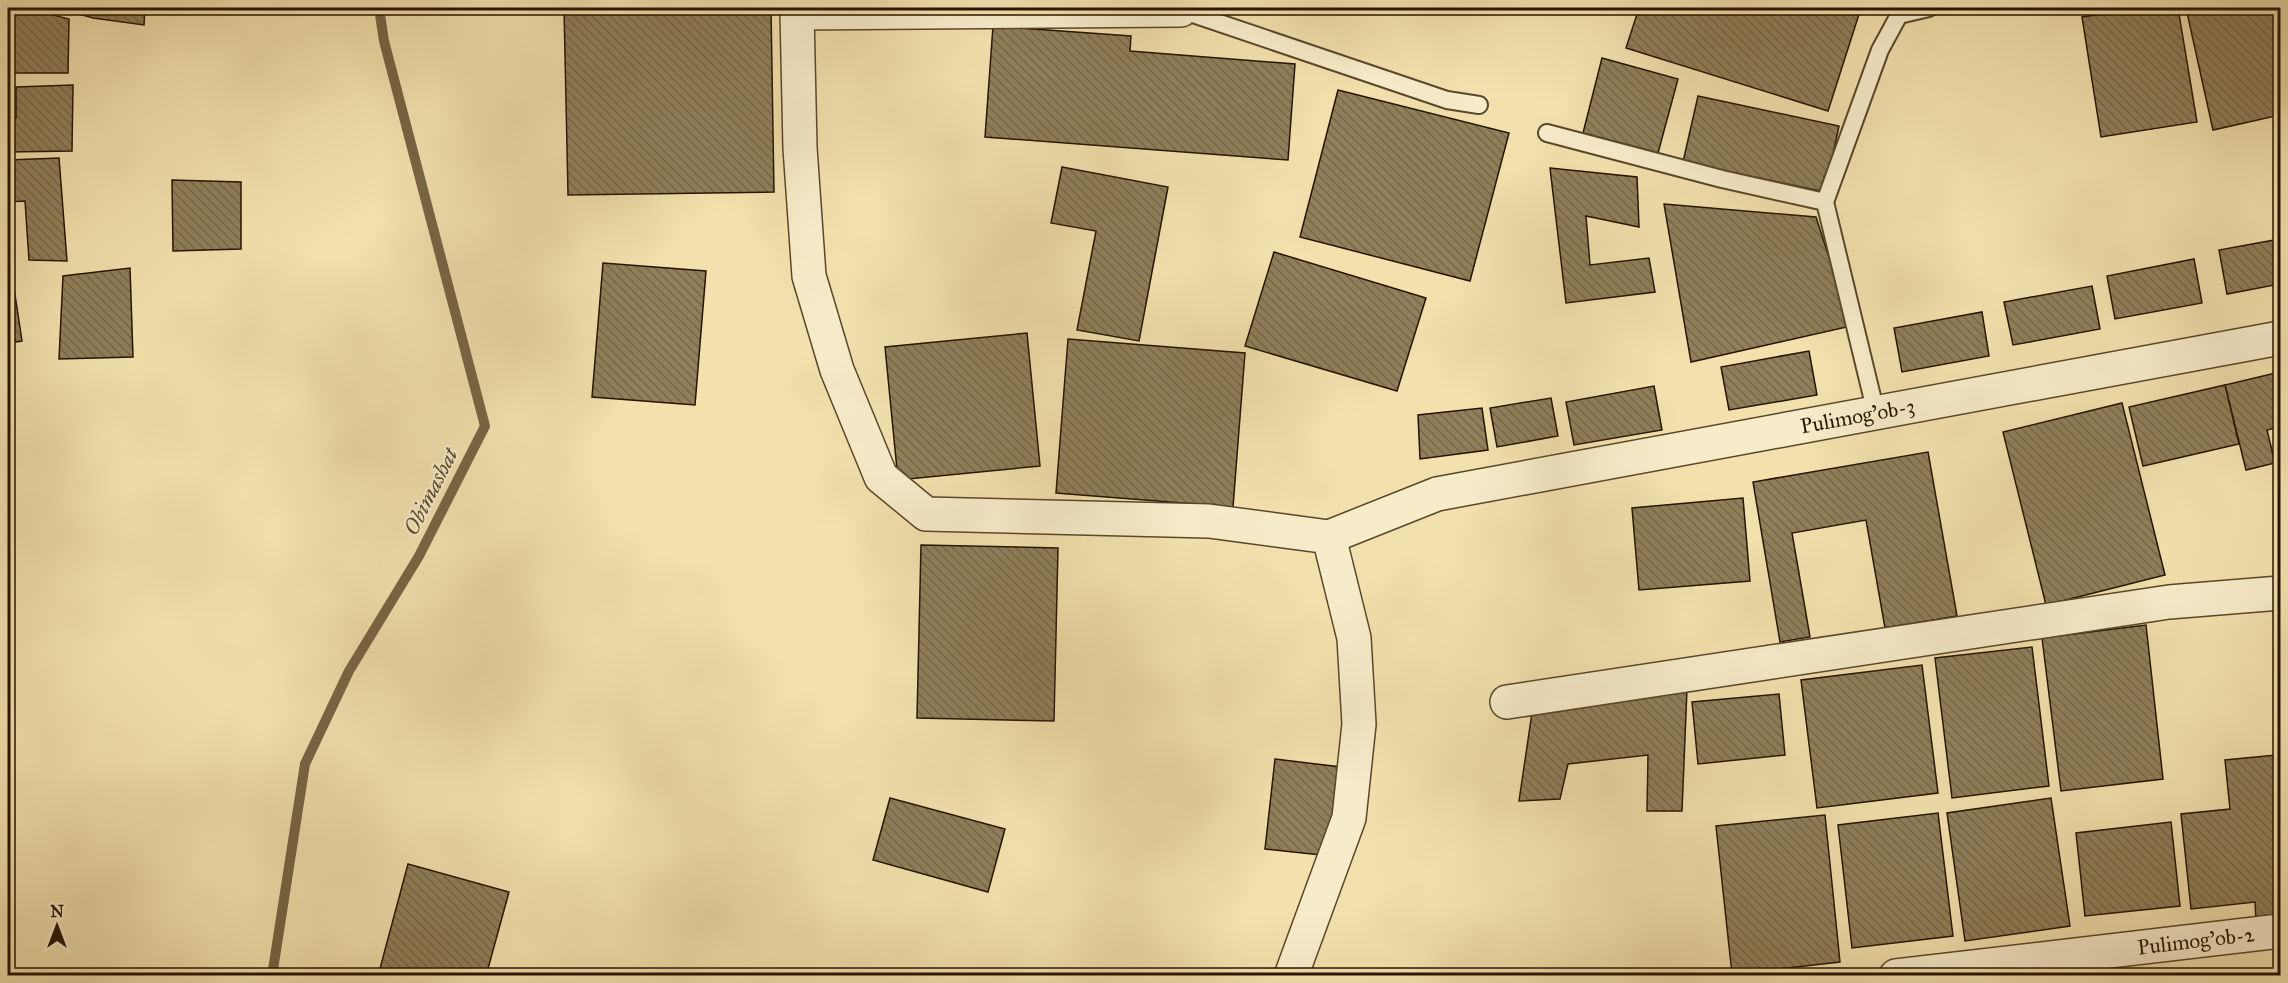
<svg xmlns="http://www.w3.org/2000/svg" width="2288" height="983" viewBox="0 0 2288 983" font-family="'IM FELL Great Primer',serif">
	<defs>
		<pattern id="building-back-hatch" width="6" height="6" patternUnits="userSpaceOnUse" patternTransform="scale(1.5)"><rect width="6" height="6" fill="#907f5a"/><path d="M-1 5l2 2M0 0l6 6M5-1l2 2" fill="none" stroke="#756748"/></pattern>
	</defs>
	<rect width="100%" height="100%" fill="#f2e1ad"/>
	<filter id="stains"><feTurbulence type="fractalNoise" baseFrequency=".00333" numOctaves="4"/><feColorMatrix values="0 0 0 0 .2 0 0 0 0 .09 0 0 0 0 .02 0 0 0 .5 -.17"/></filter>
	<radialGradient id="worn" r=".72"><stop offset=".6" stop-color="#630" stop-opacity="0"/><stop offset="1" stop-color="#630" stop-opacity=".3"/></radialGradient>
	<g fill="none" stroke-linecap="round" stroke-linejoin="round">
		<!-- stream -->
		<polyline stroke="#776544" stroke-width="10" points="272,976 305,764 349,671 419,556 485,426 384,41 379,8"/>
	</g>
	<!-- building -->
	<g fill="url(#building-back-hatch)" stroke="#261400" stroke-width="1.5">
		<polygon points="8,8 26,8 69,19 68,73 8,73"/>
		<polygon points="58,8 145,8 144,25 93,18"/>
		<polygon points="564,8 771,8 774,192 568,195"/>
		<polygon points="1639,8 1861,8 1828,111 1626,48"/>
		<polygon points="2143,8 2178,8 2197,122 2101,137 2082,17"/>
		<polygon points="2186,8 2280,8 2280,115 2213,130"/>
		<polygon points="993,26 1131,36 1130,51 1295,64 1288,160 985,137"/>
		<polygon points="1602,58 1678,79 1658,153 1583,133"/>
		<polygon points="73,85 72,151 8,152 8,118 16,118 16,87"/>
		<polygon points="1338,90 1509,133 1470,281 1300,237"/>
		<polygon points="1698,96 1839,126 1825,192 1683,162"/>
		<polygon points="59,158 67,261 29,260 25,201 8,202 8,160"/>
		<polygon points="1062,167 1168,187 1139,341 1077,330 1096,231 1051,223"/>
		<polygon points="1550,168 1637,177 1639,227 1586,216 1590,265 1649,258 1655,292 1566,303"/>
		<polygon points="172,180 241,182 241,249 173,251"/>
		<polygon points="1664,204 1816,217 1851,326 1691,362"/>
		<polygon points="2280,239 2280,284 2227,294 2219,250"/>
		<polygon points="1274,252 1426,298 1397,391 1245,346"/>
		<polygon points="2194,259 2202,303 2115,319 2107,276"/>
		<polygon points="603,263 706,271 695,405 592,397"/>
		<polygon points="11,268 22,341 8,343 8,269"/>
		<polygon points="130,268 133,357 59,359 63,276"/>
		<polygon points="2092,286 2100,329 2013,345 2004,302"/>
		<polygon points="1982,312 1989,356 1902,372 1894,328"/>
		<polygon points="1027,333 1040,466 898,480 885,347"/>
		<polygon points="1068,339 1245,353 1233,507 1056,493"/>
		<polygon points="1809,351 1817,395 1729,410 1721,367"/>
		<polygon points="2280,372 2280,427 2267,430 2275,463 2246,470 2225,385"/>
		<polygon points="2225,385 2239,444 2143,466 2129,407"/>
		<polygon points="1654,386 1662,430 1574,445 1566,402"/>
		<polygon points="1551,398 1558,436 1497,447 1490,408"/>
		<polygon points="2122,403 2165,575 2046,605 2003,432"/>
		<polygon points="1482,408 1488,450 1420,459 1418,415"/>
		<polygon points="1928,452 1957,616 1885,628 1866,520 1792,533 1810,637 1780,642 1753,482"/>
		<polygon points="1743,498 1750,581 1639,590 1632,508"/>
		<polygon points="921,545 1058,548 1054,721 917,718"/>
		<polygon points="2146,625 2163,779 2061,791 2042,638"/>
		<polygon points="2032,647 2049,786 1952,798 1935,658"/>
		<polygon points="1922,665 1938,793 1817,808 1801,680"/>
		<polygon points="1687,689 1682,811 1647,811 1648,755 1568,764 1560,799 1519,801 1533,706"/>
		<polygon points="1779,694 1785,755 1698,764 1692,702"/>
		<polygon points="2276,755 2280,799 2280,918 2256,920 2255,902 2191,909 2181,814 2230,809 2225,760"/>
		<polygon points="1275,759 1341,767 1330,856 1265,849"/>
		<polygon points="890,798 1005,829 988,892 873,860"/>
		<polygon points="2051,798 2070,926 1965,941 1947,813"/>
		<polygon points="1938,813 1953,936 1852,948 1838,825"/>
		<polygon points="1825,815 1840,962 1732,974 1716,826"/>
		<polygon points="2171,822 2180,906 2085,916 2076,833"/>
		<polygon points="408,864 509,892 486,976 378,976"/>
	</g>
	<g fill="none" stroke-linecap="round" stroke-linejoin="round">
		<defs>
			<g id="service">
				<polyline points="1181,10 1447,100 1479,105"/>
				<polyline points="1547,133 1722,179 1825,202"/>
				<polyline points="1876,413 1825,202 1880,50 1899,15 1929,8"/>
			</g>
			<g id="minor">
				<polyline points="797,8 797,13 1181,10 1181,8"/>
				<polyline points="797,13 800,148 809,276 837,370 881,477 926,514 1209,521 1329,537 1354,638 1359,724 1349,818 1291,976"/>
				<path id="s1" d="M1329,537l108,-43 843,-156"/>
				<polyline points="1507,702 2169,602 2280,593"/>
				<path id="s2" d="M1896,976l384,-45"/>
			</g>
		</defs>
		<!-- service casing -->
		<use href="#service" stroke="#59472b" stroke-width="20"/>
		<!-- minor casing -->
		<use href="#minor" stroke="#59472b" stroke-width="36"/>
		<!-- service -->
		<use href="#service" stroke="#f7ecca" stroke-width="16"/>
		<!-- minor -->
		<use href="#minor" stroke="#f7ecca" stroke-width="33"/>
	</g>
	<g text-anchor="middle" stroke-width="4.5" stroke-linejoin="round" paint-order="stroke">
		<!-- street labels -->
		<g font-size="21" fill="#261400" stroke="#f7ecca">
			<text dy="7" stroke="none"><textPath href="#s1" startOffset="544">Pulimog’ob-3</textPath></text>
			<text dy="7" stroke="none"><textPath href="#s2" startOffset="302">Pulimog’ob-2</textPath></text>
		</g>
		<!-- water labels -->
		<g font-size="22" font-style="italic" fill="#5c4a2e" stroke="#f7ecca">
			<text transform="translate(430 491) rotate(-63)" y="8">Obimashat</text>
		</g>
	</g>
	<!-- margin -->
	<rect width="2288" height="983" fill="none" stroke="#f2e1ad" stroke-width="30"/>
	<rect x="9" y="9" width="2270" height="965" fill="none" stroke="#261400" stroke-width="3"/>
	<rect x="15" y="15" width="2258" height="953" fill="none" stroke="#261400" stroke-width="1.5"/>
	<!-- north arrow -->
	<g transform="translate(57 926)" stroke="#f7ecca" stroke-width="4.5" paint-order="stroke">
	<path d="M0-4.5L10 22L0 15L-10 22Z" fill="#261400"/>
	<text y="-9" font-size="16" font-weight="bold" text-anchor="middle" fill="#261400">N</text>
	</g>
	<rect width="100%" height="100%" filter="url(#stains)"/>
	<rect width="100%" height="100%" fill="url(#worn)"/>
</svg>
